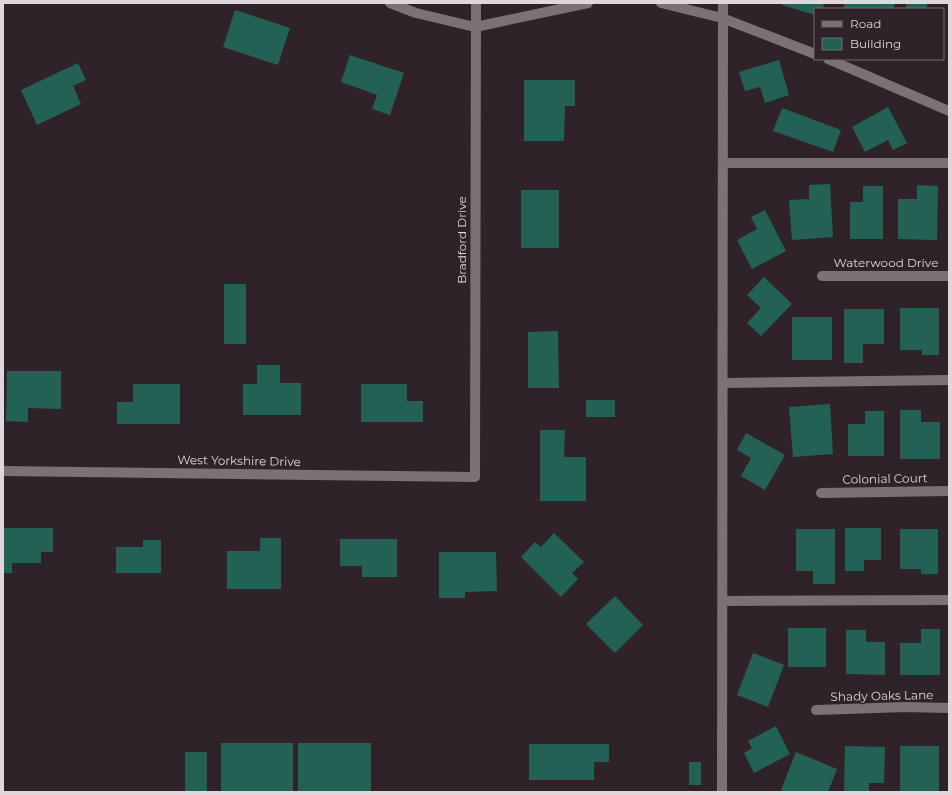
<svg xmlns="http://www.w3.org/2000/svg" width="952" height="795" viewBox="0 0 952 795" font-family="Montserrat,sans-serif">
	<rect width="100%" height="100%" fill="#2f2329"/>
	<!-- building -->
	<g fill="#236155">
		<polygon points="782,3 824,3 823,9 815,9 815,15 782,5"/>
		<polygon points="845,3 895,3 893,9 883,7 882,9 843,9"/>
		<polygon points="907,3 928,3 926,9 905,9"/>
		<polygon points="235,10 290,28 278,65 223,47"/>
		<polygon points="350,55 404,73 390,115 372,109 377,95 341,82"/>
		<polygon points="779,60 789,95 765,103 760,87 745,91 739,72"/>
		<polygon points="78,63 86,80 73,86 81,104 37,125 21,90"/>
		<polygon points="524,80 575,80 575,106 565,106 564,141 524,141"/>
		<polygon points="888,107 907,143 893,150 888,140 865,152 852,127"/>
		<polygon points="782,108 841,130 833,152 773,131"/>
		<polygon points="830,184 833,237 792,240 789,200 809,199 809,185"/>
		<polygon points="917,185 938,186 937,240 898,239 898,199 917,199"/>
		<polygon points="863,186 883,186 883,239 850,239 850,202 863,202"/>
		<rect x="521" y="190" width="38" height="58"/>
		<polygon points="765,210 786,251 752,269 737,240 757,229 751,217"/>
		<polygon points="764,277 792,304 761,336 747,323 761,308 747,295"/>
		<rect x="224" y="284" width="22" height="60"/>
		<polygon points="900,308 939,308 939,355 922,355 922,350 900,350"/>
		<polygon points="844,309 884,309 884,344 863,344 863,363 844,363"/>
		<rect x="792" y="317" width="40" height="43"/>
		<polygon points="558,331 559,388 528,388 528,332"/>
		<polygon points="257,365 280,365 280,383 301,383 301,415 243,415 243,384 257,384"/>
		<polygon points="7,371 61,371 61,409 28,408 28,422 6,421"/>
		<polygon points="133,384 180,384 180,424 117,424 117,402 133,402"/>
		<polygon points="361,384 407,384 407,401 423,401 423,422 361,422"/>
		<rect x="586" y="400" width="29" height="17"/>
		<polygon points="830,404 833,454 793,457 789,407"/>
		<polygon points="900,410 921,410 921,422 940,422 940,459 900,459"/>
		<polygon points="865,411 884,411 884,456 848,456 848,424 865,424"/>
		<polygon points="540,430 565,430 564,457 586,457 586,501 540,501"/>
		<polygon points="746,433 785,455 765,490 741,476 751,458 737,450"/>
		<polygon points="3,528 53,528 53,552 41,552 41,563 12,563 12,573 3,573"/>
		<polygon points="845,528 881,528 881,560 864,560 864,571 845,571"/>
		<polygon points="796,529 835,529 835,584 813,584 813,571 796,571"/>
		<polygon points="900,529 938,529 938,574 921,574 921,569 900,569"/>
		<polygon points="554,533 584,562 572,573 578,579 561,597 521,557 535,542 541,547"/>
		<polygon points="260,538 281,538 281,589 227,589 227,551 260,551"/>
		<polygon points="340,539 397,539 397,577 362,577 362,566 340,566"/>
		<polygon points="143,540 161,540 161,573 116,573 116,547 143,547"/>
		<polygon points="439,552 496,552 497,591 465,592 465,598 439,598"/>
		<polygon points="615,596 643,625 615,653 586,624"/>
		<rect x="788" y="628" width="38" height="39"/>
		<polygon points="921,629 940,629 940,675 900,675 900,643 921,643"/>
		<polygon points="846,630 866,630 866,642 885,642 885,675 846,674"/>
		<polygon points="753,653 784,665 768,707 737,695"/>
		<polygon points="776,726 790,754 754,773 744,753 752,748 748,741"/>
		<rect x="221" y="743" width="72" height="49"/>
		<rect x="298" y="743" width="73" height="49"/>
		<polygon points="529,744 609,744 609,762 594,762 594,780 529,780"/>
		<polygon points="845,746 885,747 884,783 869,783 869,792 844,792"/>
		<rect x="900" y="746" width="39" height="46"/>
		<rect x="185" y="752" width="22" height="40"/>
		<polygon points="796,752 837,769 828,792 786,792 781,790"/>
		<rect x="689" y="762" width="12" height="23"/>
	</g>
	<g fill="none" stroke-linecap="round" stroke-linejoin="round">
		<!-- service -->
		<g stroke="#7e7077" stroke-width="10">
			<polyline points="723,163 949,163"/>
			<polyline points="724,383 949,380"/>
			<polyline points="723,601 949,600"/>
			<polyline points="722,792 723,3"/>
		</g>
		<!-- minor -->
		<g stroke="#7e7077" stroke-width="10">
			<polyline points="390,3 416,13 475,27 588,3"/>
			<polyline points="661,3 722,18 815,54"/>
			<polyline points="828,59 949,111"/>
			<polyline points="822,276 949,276"/>
			<polyline points="3,471 475,477 476,3"/>
			<polyline points="821,493 949,491"/>
			<polyline points="816,710 905,707 949,708"/>
		</g>
	</g>
	<g text-anchor="middle" stroke-width="3.5" stroke-linejoin="round" paint-order="stroke">
		<!-- street labels -->
		<g font-size="12" fill="#dfd7db" stroke="#2f2329">
			<text transform="translate(462 240) rotate(-90)" y="4">Bradford Drive</text>
			<text x="886" y="267">Waterwood Drive</text>
			<text transform="translate(239 461) rotate(1)" y="4">West Yorkshire Drive</text>
			<text transform="translate(885 479) rotate(-1)" y="4">Colonial Court</text>
			<text transform="translate(882 696) rotate(-1)" y="4">Shady Oaks Lane</text>
		</g>
	</g>
	<!-- border -->
	<rect width="952" height="795" fill="none" stroke="#dfd7db" stroke-width="8"/>
	<!-- legend -->
	<rect x="814" y="8" width="130" height="52" fill="#2f2329" stroke="#756b70"/>
	<rect x="822" y="21" width="20" height="6" fill="#7e7077" stroke="#756b70"/>
	<text x="850" y="28" font-size="12" fill="#dfd7db">Road</text>
	<rect x="822" y="38" width="20" height="12" fill="#236155" stroke="#756b70"/>
	<text x="850" y="48" font-size="12" fill="#dfd7db">Building</text>
</svg>
